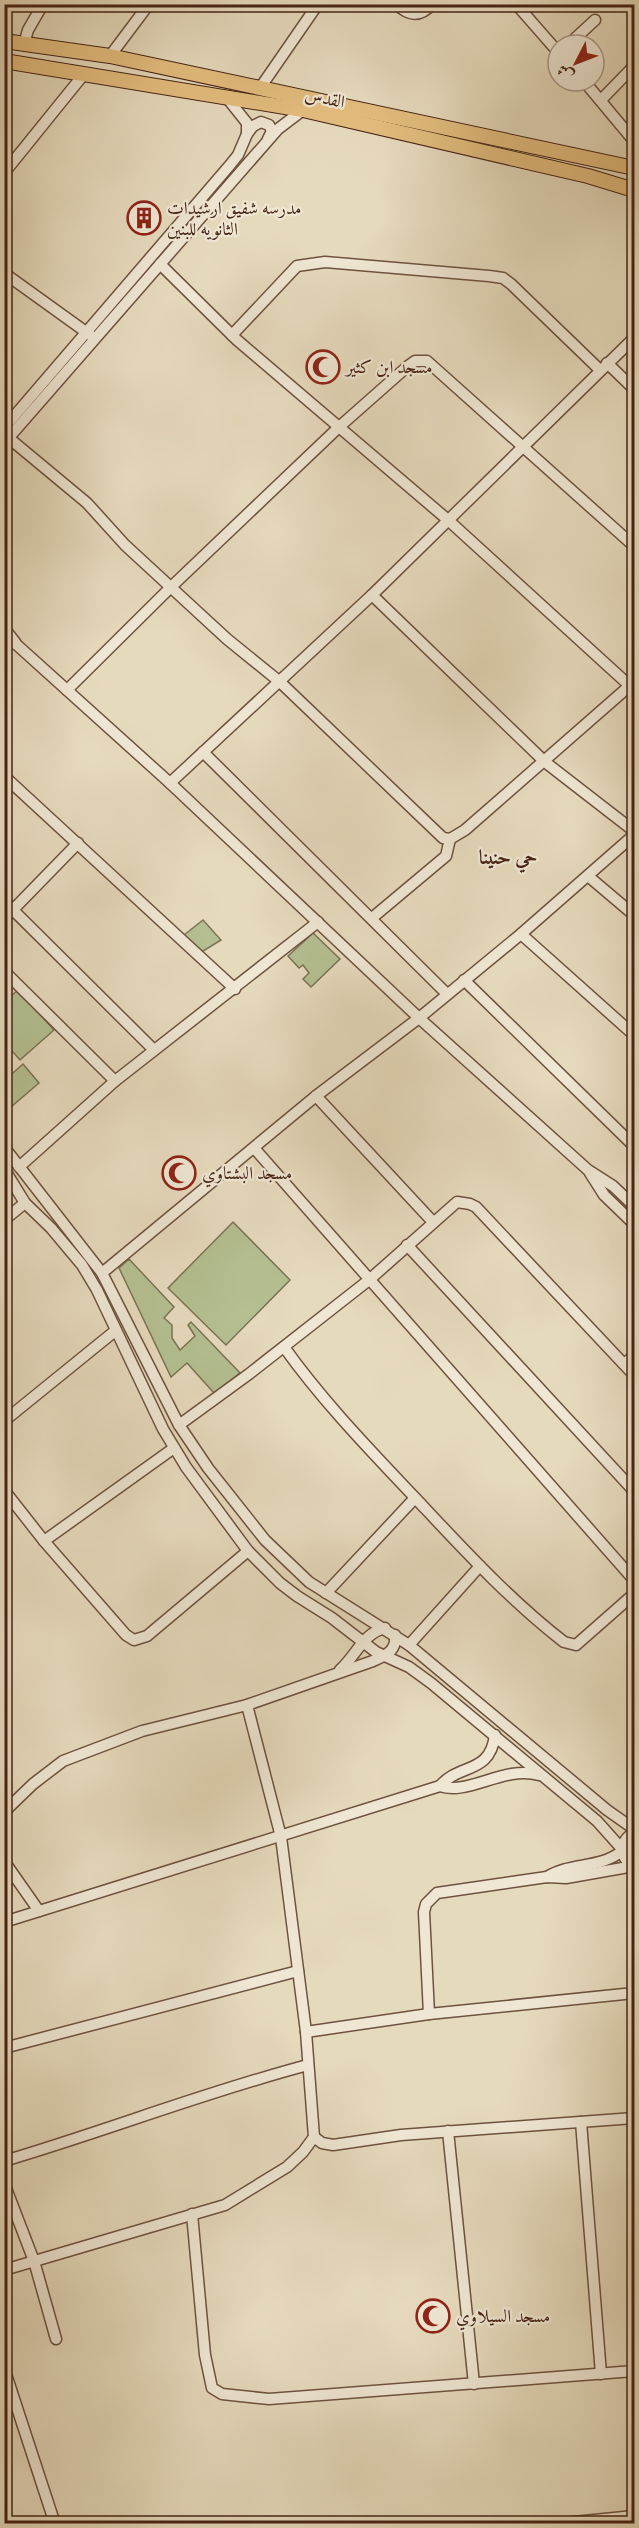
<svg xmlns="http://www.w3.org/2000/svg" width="639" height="2528" viewBox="0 0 639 2528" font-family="'IM FELL French Canon',Amiri,serif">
	<rect width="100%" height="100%" fill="#e6dabd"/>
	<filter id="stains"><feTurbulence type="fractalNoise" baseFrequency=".00333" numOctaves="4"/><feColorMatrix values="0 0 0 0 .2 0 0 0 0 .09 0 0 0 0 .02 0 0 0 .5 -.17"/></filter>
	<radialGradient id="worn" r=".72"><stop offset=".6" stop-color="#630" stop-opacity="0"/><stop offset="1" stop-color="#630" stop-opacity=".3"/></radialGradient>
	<!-- green -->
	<g fill="#b4c092" stroke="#7d7254" stroke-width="1.5">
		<polygon points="203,920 221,940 200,953 184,935"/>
		<polygon points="313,933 340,959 311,987 303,979 309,973 303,965 299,968 288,956"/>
		<polygon points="18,990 54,1030 20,1060 5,1043 4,1002"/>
		<polygon points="23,1064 39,1083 5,1112 5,1080"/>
		<polygon points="233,1222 290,1280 226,1345 168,1288"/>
		<polygon points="129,1259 174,1307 164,1318 172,1325 172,1338 180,1350 195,1336 188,1325 191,1322 240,1373 214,1393 187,1363 171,1377 119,1268"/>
	</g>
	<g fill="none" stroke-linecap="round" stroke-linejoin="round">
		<defs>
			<g id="minor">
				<path d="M396,4c13,12 24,14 36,0"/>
				<polyline points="516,4 558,52"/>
				<polyline points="24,44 28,30 43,4"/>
				<polyline points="568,45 595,20"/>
				<polyline points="110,56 149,4"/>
				<polyline points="584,81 634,141"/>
				<polyline points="260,88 318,4"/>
				<polyline points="227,98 247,123 247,134"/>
				<polyline points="601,100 634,66"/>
				<polyline points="4,173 84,74"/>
				<polyline points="160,264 237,340 448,520 630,686"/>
				<polyline points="4,273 93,337"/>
				<polyline points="232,335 297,266 325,262 489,276 503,278 511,284 600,370"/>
				<polyline points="607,363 634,389"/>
				<polyline points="4,428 230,165 238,155 247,134 253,126 261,122 269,125 272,131 268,139"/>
				<polyline points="4,434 87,503 125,545 227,639 280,682 443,838 450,839 465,830 634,682"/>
				<polyline points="5,442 278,129 303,110"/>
				<polyline points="372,595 545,762 634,831"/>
				<polyline points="4,628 15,642"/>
				<polyline points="4,638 17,645 170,783 419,1018 588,1170 613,1186 634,1206"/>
				<polyline points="67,690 171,587 339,427 408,366 415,361 427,361 634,546"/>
				<polyline points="203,752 447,994"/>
				<polyline points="4,776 235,989"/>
				<polyline points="170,783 372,595 634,338"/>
				<polyline points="588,876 634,915"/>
				<polyline points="4,901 154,1050"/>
				<polyline points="372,918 446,856 450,839"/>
				<polyline points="4,919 78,843"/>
				<polyline points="521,934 634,1035"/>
				<polyline points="4,971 115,1081"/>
				<polyline points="464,980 634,1146"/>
				<polyline points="316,1096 433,1222"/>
				<polyline points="4,1147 102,1273 179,1425 208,1468 265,1540 309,1582 409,1645 607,1810 634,1829"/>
				<polyline points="254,1148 634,1580"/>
				<polyline points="19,1167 115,1081 318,922"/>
				<polyline points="4,1169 25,1203 51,1228 82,1265 97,1290 163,1429 186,1467 248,1551 280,1583 297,1596 332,1618 376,1652 409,1667 431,1683 597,1821 622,1849"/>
				<polyline points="590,1173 604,1195 634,1224"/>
				<polyline points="4,1220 25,1203"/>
				<polyline points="407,1245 634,1491"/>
				<polyline points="102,1273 316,1096 419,1018 521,934 634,835"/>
				<path d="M284,1347c40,56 88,105 135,155 46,49 92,99 145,140l12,3 58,-51"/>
				<polyline points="624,1364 634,1356"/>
				<polyline points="4,1421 115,1331"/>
				<polyline points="179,1425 249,1374 369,1280 457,1202 470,1204 476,1207 634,1375"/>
				<polyline points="4,1490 44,1541 126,1635 134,1640 147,1636 248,1551"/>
				<polyline points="44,1541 174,1448"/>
				<polyline points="326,1593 415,1498"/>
				<polyline points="409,1645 480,1566"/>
				<path d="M340,1670c16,-14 23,-37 45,-42"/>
				<path d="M440,1786c28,10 64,-21 99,-11"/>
				<path d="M4,1812l29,-28 30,-23 79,-30 105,-26 126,-44c13,-6 24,-10 22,-26"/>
				<path d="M634,1833c-15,8 -15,25 0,33"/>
				<polyline points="4,1861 39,1911"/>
				<path d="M547,1877c23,-15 53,-8 75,-26"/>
				<path d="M4,1922l436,-136c19,-23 50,-11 55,-51"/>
				<polyline points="429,2014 424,1912 426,1904 437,1893 547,1877 566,1878 634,1866"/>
				<polyline points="306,2032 429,2014 634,1993"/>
				<polyline points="4,2048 298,1971"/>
				<polyline points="581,2122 601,2374"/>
				<polyline points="448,2131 474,2384"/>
				<polyline points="314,2137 322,2143 333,2145 401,2135 634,2118"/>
				<path d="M4,2161c102,-30 201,-69 304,-96"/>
				<polyline points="4,2183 34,2261 56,2339"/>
				<polyline points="192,2214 205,2355 212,2388 222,2394 269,2399 634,2371"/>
				<polyline points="4,2270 225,2205 287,2167 303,2152 314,2137 306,2032 281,1837 247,1705"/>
				<polyline points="4,2368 55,2524"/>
				<polyline points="554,2524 634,2516"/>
			</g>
			<g id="major">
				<polyline points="4,41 110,56 634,168"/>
				<polyline points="4,61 303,110 588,176 634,190"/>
			</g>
		</defs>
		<!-- minor casing -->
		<use href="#minor" stroke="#6e523f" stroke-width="13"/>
		<!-- major casing -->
		<use href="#major" stroke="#462415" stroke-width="16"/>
		<!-- minor -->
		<use href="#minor" stroke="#efe7d4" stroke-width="10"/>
		<!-- major -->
		<use href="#major" stroke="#e3bd7e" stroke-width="14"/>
	</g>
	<!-- icons -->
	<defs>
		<symbol id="building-ring" viewBox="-11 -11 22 22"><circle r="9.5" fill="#efe7d4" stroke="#8f2418" stroke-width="1.5"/><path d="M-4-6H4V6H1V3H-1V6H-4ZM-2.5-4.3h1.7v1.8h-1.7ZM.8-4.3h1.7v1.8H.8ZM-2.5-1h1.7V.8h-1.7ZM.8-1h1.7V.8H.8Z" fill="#8f2418"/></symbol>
		<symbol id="mosque-ring" viewBox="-11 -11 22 22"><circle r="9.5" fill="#efe7d4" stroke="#8f2418" stroke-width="1.5"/><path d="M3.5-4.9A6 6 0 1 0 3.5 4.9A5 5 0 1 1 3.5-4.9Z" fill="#8f2418"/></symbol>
	</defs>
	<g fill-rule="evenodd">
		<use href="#building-ring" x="125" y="199" width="38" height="38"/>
		<use href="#mosque-ring" x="304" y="348" width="38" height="38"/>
		<use href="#mosque-ring" x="160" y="1154" width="38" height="38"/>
		<use href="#mosque-ring" x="414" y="2297" width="38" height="38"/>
	</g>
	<g text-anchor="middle" stroke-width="4.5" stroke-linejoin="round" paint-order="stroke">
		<!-- street labels -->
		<g font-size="18" fill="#462415" stroke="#efe7d4">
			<text transform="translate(325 98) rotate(12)" y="6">القدس</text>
		</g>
		<!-- poi labels -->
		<g font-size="18" fill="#462415" stroke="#efe7d4" text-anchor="start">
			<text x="167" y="214">مدرسه شفيق ارشيدات<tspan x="167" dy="21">الثانويه للبنين</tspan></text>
			<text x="346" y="373">مسجد ابن كثير</text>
			<text x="202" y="1179">مسجد البشتاوي</text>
			<text x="456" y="2322">مسجد السيلاوي</text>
		</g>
		<!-- neighbourhood labels -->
		<g font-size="20" font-weight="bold" fill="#462415" stroke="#efe7d4">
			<text x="508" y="864">حي حنينا</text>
		</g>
	</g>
	<!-- margin -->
	<rect width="639" height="2528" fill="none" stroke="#e6dabd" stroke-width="24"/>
	<rect x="6" y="6" width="627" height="2516" fill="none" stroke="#462415" stroke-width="3"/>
	<rect x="12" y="12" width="615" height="2504" fill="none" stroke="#462415" stroke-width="1.5"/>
	<!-- north arrow -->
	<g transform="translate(576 63) rotate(228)"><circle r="28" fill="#efe7d4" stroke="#ab9988" stroke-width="1.5"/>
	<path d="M0-4.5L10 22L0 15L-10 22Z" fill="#8f2418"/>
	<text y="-9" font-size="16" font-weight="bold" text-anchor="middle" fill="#462415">ش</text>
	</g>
	<rect width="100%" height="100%" filter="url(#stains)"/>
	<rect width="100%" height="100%" fill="url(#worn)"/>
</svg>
